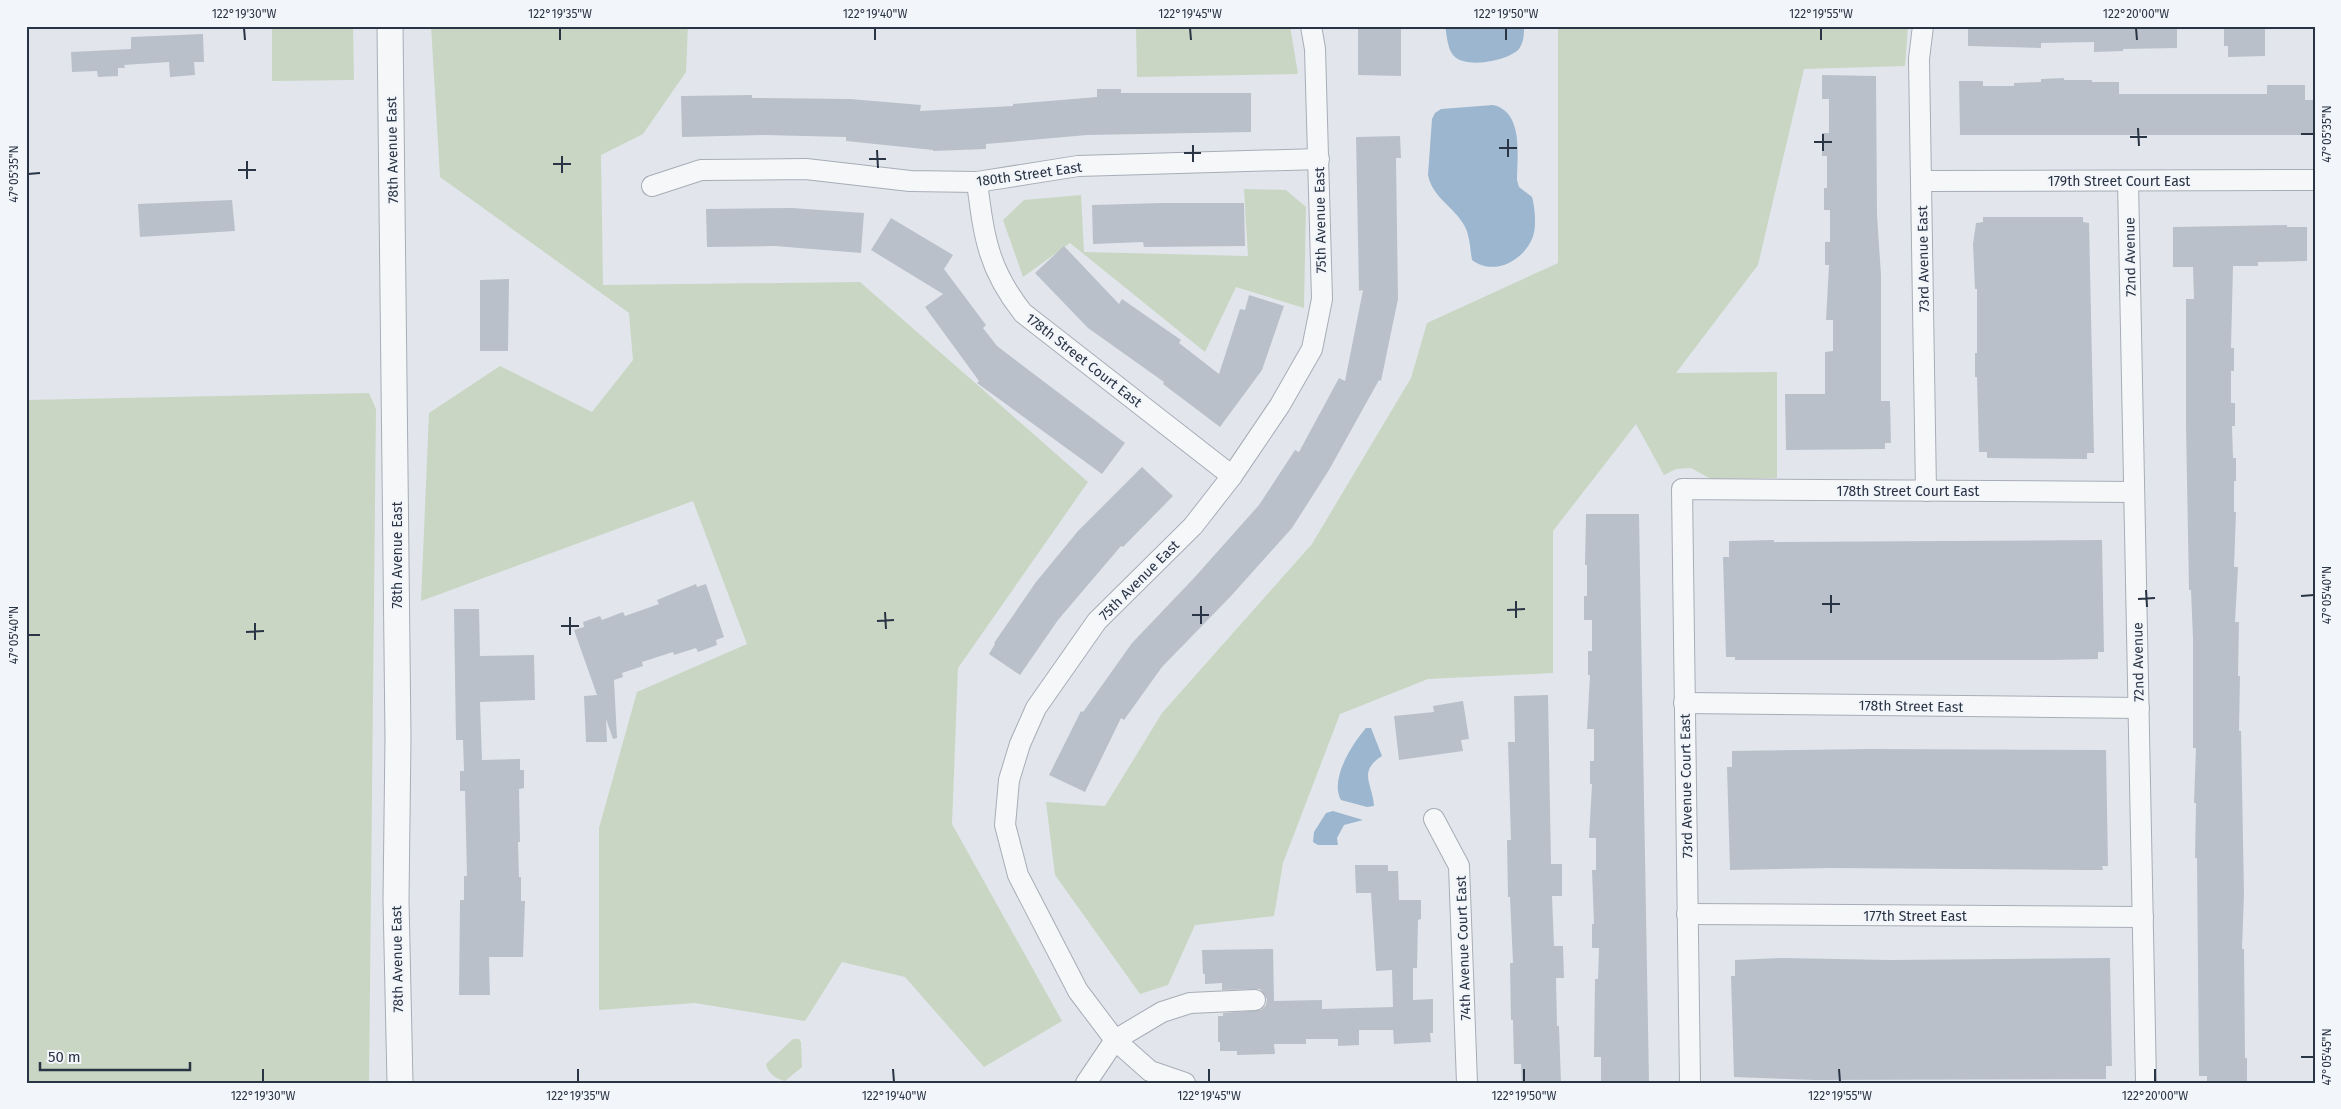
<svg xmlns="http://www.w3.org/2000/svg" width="2341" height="1109" viewBox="0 0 2341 1109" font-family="'Fira Sans',sans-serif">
	<rect width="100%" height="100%" fill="#e2e6ec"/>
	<!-- green -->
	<g fill="#c8d6c3">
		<polygon points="272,26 353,26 354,80 272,81"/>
		<polygon points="431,26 688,26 686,72 643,134 601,155 603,285 860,282 1088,482 958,668 952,824 1062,1021 984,1067 905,977 842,962 805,1021 695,1003 599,1010 599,828 637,692 747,644 693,501 421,601 429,413 500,366 592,412 633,360 629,313 440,177"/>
		<polygon points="1136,26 1290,26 1298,74 1137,77"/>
		<polygon points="1558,26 1908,26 1905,66 1804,69 1758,265 1676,373 1777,372 1777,478 1711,479 1691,468 1676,469 1664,475 1636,424 1553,531 1553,673 1428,679 1340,714 1283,863 1274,916 1195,925 1168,985 1140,994 1055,875 1046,802 1105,806 1162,713 1312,544 1411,378 1427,323 1558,263"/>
		<polygon points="1244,189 1286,190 1306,207 1304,308 1236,287 1205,352 1070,243 1023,277 1003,220 1024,200 1081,195 1084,252 1248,256"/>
		<polygon points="369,393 376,409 369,1083 26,1083 26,400"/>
		<path d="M793,1039h6l2,3 1,25 -17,14c-8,-1 -18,-9 -19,-17z"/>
	</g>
	<!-- water -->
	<g fill="#9bb6ce">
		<path d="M1445,26h79c0,8 0,16 -5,23 -11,12 -53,20 -65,7 -7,-7 -7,-21 -9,-30z"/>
		<path d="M1493,105c31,7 24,51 24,75l2,7 13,10c3,11 5,31 0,42 -10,23 -39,37 -60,21 -2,-11 -2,-25 -8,-35 -10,-18 -32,-28 -36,-50l4,-56 3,-6 6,-4z"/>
		<path d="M1366,728h5l11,28c-25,16 -9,28 -8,50l-7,1 -26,-7c-12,-21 12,-57 25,-72z"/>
		<polygon points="1333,811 1363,820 1344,825 1337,838 1338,845 1318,845 1313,842 1314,832 1326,813"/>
	</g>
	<!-- building -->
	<g fill="#b9c0ca">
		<polygon points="1358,26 1401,26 1401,76 1358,75"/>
		<polygon points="1968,26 2177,26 2177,48 2123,49 2123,51 2094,52 2094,42 2041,43 2041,48 1968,46"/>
		<polygon points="2224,26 2265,26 2265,56 2228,57 2228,46 2224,46"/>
		<polygon points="203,34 204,62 194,62 195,75 170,77 169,62 124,65 125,68 118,68 118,76 98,77 97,71 72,72 71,52 131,49 131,37"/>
		<polygon points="1822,75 1876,76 1877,215 1881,275 1881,401 1890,401 1891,443 1885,443 1885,449 1786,450 1785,394 1825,394 1825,352 1833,351 1833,320 1826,320 1829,265 1825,265 1825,242 1830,242 1830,210 1824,210 1824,188 1827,188 1827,156 1822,156 1822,133 1829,133 1829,99 1822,99"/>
		<polygon points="2064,78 2064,80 2092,80 2092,82 2119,82 2119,94 2267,94 2267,85 2305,85 2305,100 2315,100 2315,135 1960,135 1959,81 1983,81 1983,86 2014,86 2014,83 2041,82 2041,79"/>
		<polygon points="1097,89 1121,89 1121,93 1251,93 1251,132 1087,135 986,144 986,149 933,151 933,150 846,141 846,137 764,135 682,137 681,96 752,95 752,98 850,99 921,105 920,111 1013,106 1013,104 1097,97"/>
		<polygon points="1400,136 1401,158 1396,158 1398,299 1381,381 1379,380 1329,470 1292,528 1231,596 1162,667 1124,720 1121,718 1085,792 1049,775 1081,711 1083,712 1132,643 1194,578 1259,505 1295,450 1299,452 1339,378 1345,381 1363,290 1359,291 1356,137"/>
		<polygon points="232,200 235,231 140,237 138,204"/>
		<polygon points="1162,203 1244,203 1245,246 1144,247 1143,242 1093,244 1092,205"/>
		<polygon points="792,208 864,213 861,253 775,246 707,247 706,209"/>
		<polygon points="1983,217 2083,217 2083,222 2089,223 2094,453 2087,453 2087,459 1987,458 1987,452 1979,452 1977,377 1975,377 1975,353 1977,353 1977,289 1975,289 1973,244 1976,223 1983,222"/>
		<polygon points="891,218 953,255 944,269 986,325 983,328 997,346 1125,443 1102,474 977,383 979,381 925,307 943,294 871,250"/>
		<polygon points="2287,225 2287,227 2307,227 2307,261 2258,262 2258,266 2233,266 2231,348 2234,348 2234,371 2231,371 2231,403 2235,403 2235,426 2232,426 2233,458 2236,458 2236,481 2234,481 2234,512 2236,512 2234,567 2238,567 2235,622 2239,622 2238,676 2240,676 2239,731 2241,731 2244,894 2242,949 2244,949 2245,1058 2247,1058 2247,1082 2207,1082 2207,1076 2199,1076 2197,858 2195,858 2196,803 2194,803 2196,748 2193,748 2193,639 2191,590 2189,590 2186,426 2186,299 2194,299 2193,267 2173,267 2173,227"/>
		<polygon points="1064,246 1119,304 1122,299 1181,340 1179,343 1219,374 1240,309 1245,310 1249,295 1284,306 1262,370 1220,427 1163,384 1164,382 1088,328 1035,273"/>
		<polygon points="509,279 508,351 480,351 480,280"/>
		<polygon points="1142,467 1173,496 1123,547 1121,546 1058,620 1020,675 989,654 995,644 994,643 1036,582 1078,531"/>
		<polygon points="1586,514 1639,514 1649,1083 1601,1083 1601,1057 1594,1057 1595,979 1598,979 1599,948 1592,948 1592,924 1594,924 1592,870 1596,870 1596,838 1589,838 1592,784 1590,784 1590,761 1594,761 1594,729 1587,729 1590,675 1588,675 1588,651 1592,651 1592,620 1584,620 1584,596 1587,596 1587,565 1585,565"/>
		<polygon points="1774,540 1774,542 2102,540 2104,652 2098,652 2098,659 2053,660 1735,660 1735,657 1726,657 1723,557 1729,557 1729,541"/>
		<polygon points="696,584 697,587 706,584 724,637 716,640 717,645 698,652 696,648 674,655 673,652 642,662 643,666 622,673 623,677 614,680 617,738 613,739 606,719 607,742 586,742 584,696 597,695 574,630 584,627 583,622 600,616 602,620 623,612 625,616 659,604 657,600"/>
		<polygon points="454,609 479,609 480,656 534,655 535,700 480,702 482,760 520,759 520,770 524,770 524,788 519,789 520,842 518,842 519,877 521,877 521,901 525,901 523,957 489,957 490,995 459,995 460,900 464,900 464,876 467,876 465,791 460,791 460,771 464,771 463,740 456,740"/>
		<polygon points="1548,695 1551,864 1562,864 1562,896 1552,896 1554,946 1563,946 1564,978 1556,978 1557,1026 1559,1026 1561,1083 1522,1083 1521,1064 1514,1064 1513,1020 1511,1020 1510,963 1513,963 1510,897 1508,897 1507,840 1511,840 1508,742 1515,742 1514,696"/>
		<polygon points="1463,701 1469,739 1461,740 1463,751 1399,760 1394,716 1434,712 1433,706"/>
		<polygon points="1871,749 2106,750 2108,866 2102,866 2103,870 2084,870 1830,868 1730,870 1727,767 1732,767 1732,751"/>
		<polygon points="1355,865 1388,865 1388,871 1398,871 1399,900 1421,900 1421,919 1418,920 1417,968 1413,968 1413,1000 1433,999 1433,1033 1430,1033 1431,1042 1394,1044 1393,1030 1359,1030 1359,1045 1338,1046 1338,1039 1306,1039 1306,1044 1274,1044 1275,1054 1237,1055 1237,1051 1220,1051 1220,1042 1218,1042 1218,1016 1223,1016 1223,1013 1261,1010 1266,1005 1267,999 1260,989 1222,990 1222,983 1205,984 1205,974 1203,974 1202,950 1273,949 1274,1001 1322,1000 1322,1009 1393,1007 1392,970 1376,971 1371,893 1356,893"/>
		<polygon points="1782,958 1891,960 2110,958 2112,1066 2106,1066 2106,1079 1815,1080 1734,1077 1731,976 1735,976 1735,960"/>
	</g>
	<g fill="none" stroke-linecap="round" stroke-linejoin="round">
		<defs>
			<g id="minor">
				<polyline points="1923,26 1919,59 1926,491"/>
				<polyline points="1922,181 2315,180"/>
				<polyline points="2128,181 2146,1083"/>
				<path d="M977,182c7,55 11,87 46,131l209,163"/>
				<polyline points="652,186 701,170 806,169 910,181 977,182 1078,166 1319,159"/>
				<polyline points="1684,703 2139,708"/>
				<polyline points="1434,819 1459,866 1467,1083"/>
				<polyline points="1687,914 2143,917"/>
				<polyline points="1086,1083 1115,1040 1162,1012 1190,1003 1255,1000"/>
				<polyline points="1185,1083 1150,1071 1115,1040 1078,991 1018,875 1005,825 1009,780 1020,744 1036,708 1097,621 1193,526 1232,476 1280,405 1312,349 1322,299 1315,49 1311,26"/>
				<polyline points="1690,1083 1682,489 2134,492"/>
			</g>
			<polyline id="tertiary" points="390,26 398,738 396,900 400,1083"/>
		</defs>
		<!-- minor casing -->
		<use href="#minor" stroke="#a7adb7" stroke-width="22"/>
		<!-- tertiary casing -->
		<use href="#tertiary" stroke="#a7adb7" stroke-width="27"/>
		<!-- minor -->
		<use href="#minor" stroke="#f6f7f9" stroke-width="20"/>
		<!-- tertiary -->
		<use href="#tertiary" stroke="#f6f7f9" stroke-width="25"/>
	</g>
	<!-- ticks -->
	<path fill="none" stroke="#293445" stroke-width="2" d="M244,28l1,12M560,28v12M875,28v12M1190,28l1,12M1506,28v12M1821,28v12M2136,28l1,12M2138,128l1,18M1823,134v17M2301,134h13M2130,137h17M1508,139v18M1814,142h18M1193,145v17M1499,148h18M877,150l1,18M1184,153h17M562,156v17M869,159h17M247,161v18M553,164h18M238,170h18M28,174l12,-1M2146,590l1,17M1831,595v18M2301,596l13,-1M2138,599l17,-1M1516,601v17M1822,604h18M1201,606v18M1507,610l18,-1M885,612l1,17M1192,615h17M570,617v18M877,621l17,-1M255,623v17M561,626h18M246,632l18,-1M28,635h12M2301,1057h13M263,1069v13M578,1069v13M893,1069l1,13M1209,1069v13M1524,1069v13M1839,1069l1,13M2155,1069v13"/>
	<g text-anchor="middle" stroke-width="4.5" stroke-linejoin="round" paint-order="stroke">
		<!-- street labels -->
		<g font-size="14" fill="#293445" stroke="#f2f5f9">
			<text transform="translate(392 150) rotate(-91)" y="5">78th Avenue East</text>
			<text transform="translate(1029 174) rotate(-8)" y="5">180th Street East</text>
			<text x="2119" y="186">179th Street Court East</text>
			<text transform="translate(1320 220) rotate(-91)" y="5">75th Avenue East</text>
			<text transform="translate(2130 257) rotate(-91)" y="5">72nd Avenue</text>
			<text transform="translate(1923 259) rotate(-91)" y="5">73rd Avenue East</text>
			<text transform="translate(1084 360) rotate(38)" y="5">178th Street Court East</text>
			<text x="1908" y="496">178th Street Court East</text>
			<text transform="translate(397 555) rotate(-90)" y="5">78th Avenue East</text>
			<text transform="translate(1139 580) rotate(-45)" y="5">75th Avenue East</text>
			<text transform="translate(2138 662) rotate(-91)" y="5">72nd Avenue</text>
			<text transform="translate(1911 706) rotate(1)" y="5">178th Street East</text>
			<text transform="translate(1686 786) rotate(-91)" y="5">73rd Avenue Court East</text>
			<text x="1915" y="921">177th Street East</text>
			<text transform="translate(1463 948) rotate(-92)" y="5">74th Avenue Court East</text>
			<text transform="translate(397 959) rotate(-91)" y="5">78th Avenue East</text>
		</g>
	</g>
	<!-- border -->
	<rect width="2341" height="1109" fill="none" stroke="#f2f5f9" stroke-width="55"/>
	<!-- scale -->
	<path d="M40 1062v8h150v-8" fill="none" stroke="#293445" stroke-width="2.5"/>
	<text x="48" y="1062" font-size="15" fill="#293445" stroke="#f2f5f9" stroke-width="4" paint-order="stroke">50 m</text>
	<rect x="28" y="28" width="2286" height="1054" fill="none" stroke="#293445" stroke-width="2"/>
	<g font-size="12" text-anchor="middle" fill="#293445">
		<text x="244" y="18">122°19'30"W</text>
		<text x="560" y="18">122°19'35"W</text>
		<text x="875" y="18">122°19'40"W</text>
		<text x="1190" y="18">122°19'45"W</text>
		<text x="1506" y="18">122°19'50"W</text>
		<text x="1821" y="18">122°19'55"W</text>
		<text x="2136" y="18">122°20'00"W</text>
		<text transform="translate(2327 134) rotate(-90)" y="4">47°05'35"N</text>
		<text transform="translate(14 174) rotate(-90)" y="4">47°05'35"N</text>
		<text transform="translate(2327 595) rotate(-90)" y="4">47°05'40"N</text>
		<text transform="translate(14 635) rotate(-90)" y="4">47°05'40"N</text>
		<text transform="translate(2327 1057) rotate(-90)" y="4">47°05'45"N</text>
		<text x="263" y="1100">122°19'30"W</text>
		<text x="578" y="1100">122°19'35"W</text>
		<text x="894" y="1100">122°19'40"W</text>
		<text x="1209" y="1100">122°19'45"W</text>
		<text x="1524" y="1100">122°19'50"W</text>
		<text x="1840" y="1100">122°19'55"W</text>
		<text x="2155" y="1100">122°20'00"W</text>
	</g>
</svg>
